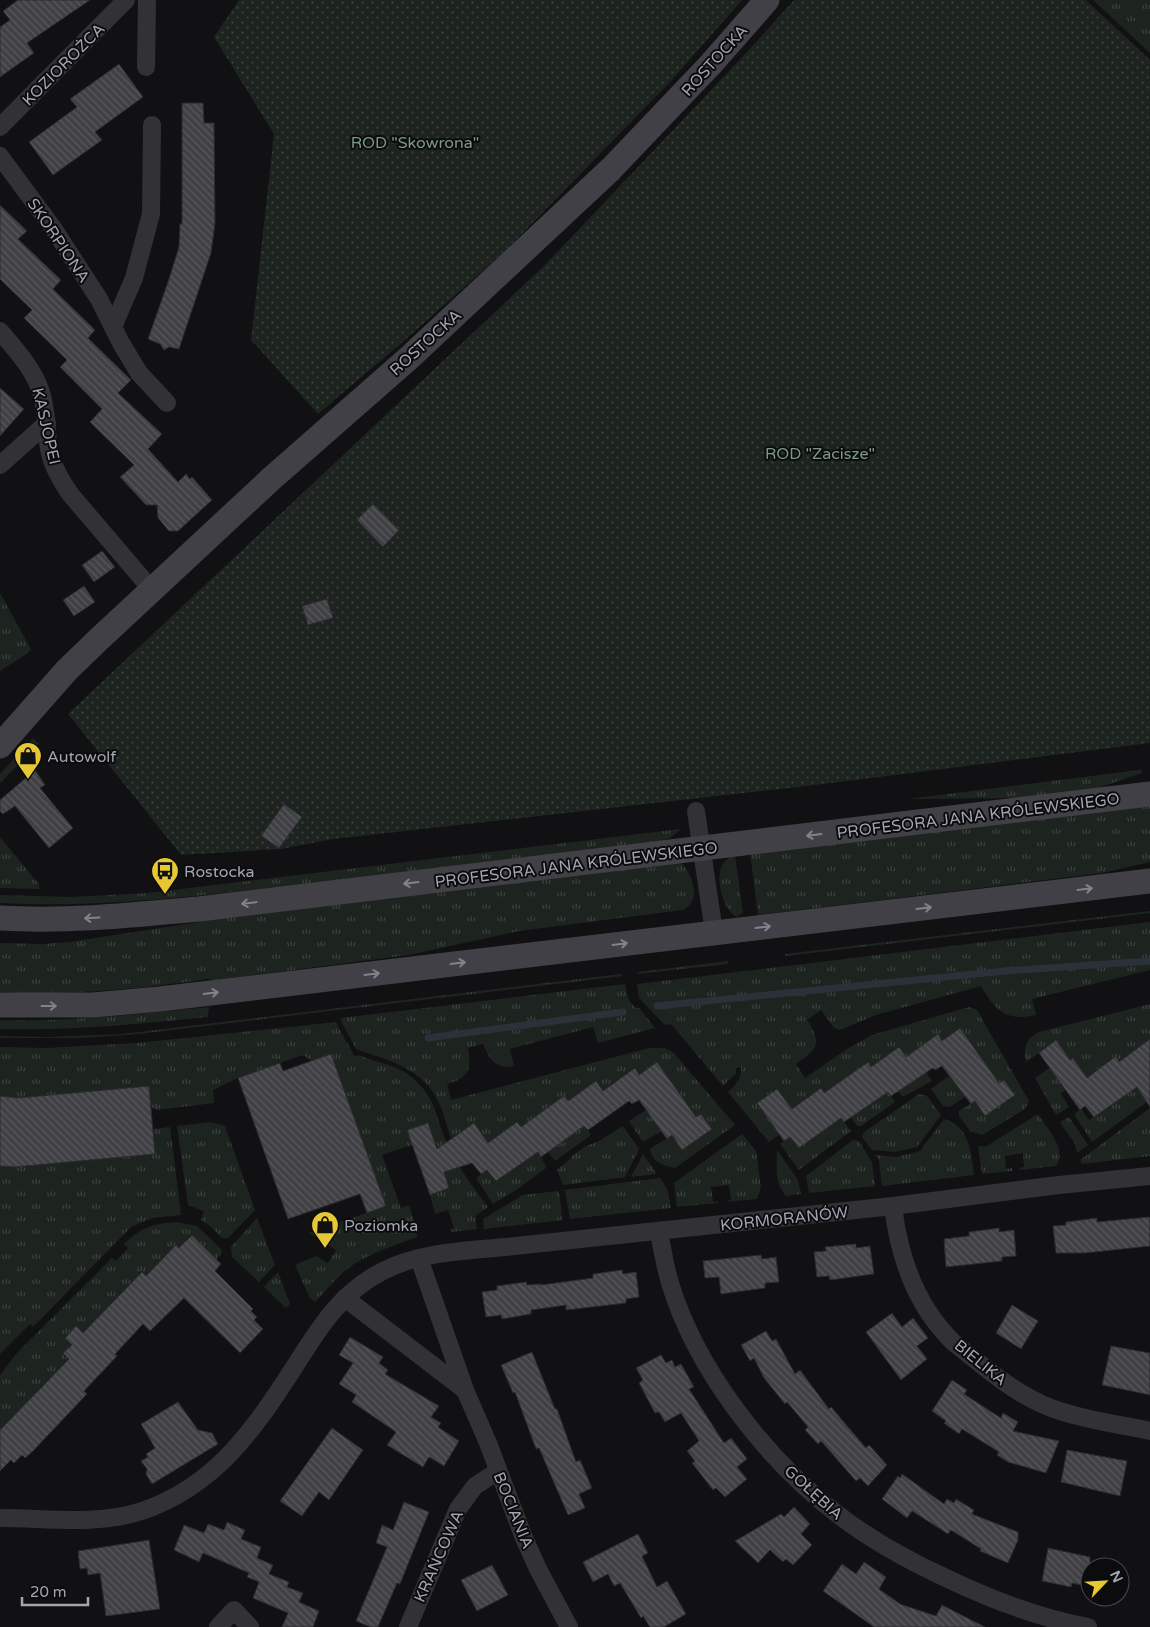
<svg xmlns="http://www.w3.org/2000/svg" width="1150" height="1627" viewBox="0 0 1150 1627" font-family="'Varela Round',sans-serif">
	<defs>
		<pattern id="grass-tufts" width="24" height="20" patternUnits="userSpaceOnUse" patternTransform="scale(1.25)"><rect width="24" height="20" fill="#1d241f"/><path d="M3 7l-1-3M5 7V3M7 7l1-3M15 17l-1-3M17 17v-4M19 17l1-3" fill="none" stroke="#3b413d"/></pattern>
		<pattern id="garden-dots" width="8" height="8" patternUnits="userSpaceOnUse" patternTransform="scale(1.25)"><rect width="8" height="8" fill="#1d241f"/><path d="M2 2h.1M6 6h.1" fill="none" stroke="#3b413d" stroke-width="1.8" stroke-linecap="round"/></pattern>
		<pattern id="building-back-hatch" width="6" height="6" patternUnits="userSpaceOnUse" patternTransform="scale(1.25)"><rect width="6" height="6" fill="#404045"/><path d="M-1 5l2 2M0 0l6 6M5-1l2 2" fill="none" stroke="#58595d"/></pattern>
	</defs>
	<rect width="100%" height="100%" fill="#111012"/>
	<!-- grass -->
	<g fill="url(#grass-tufts)">
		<polygon points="1093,0 1150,0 1150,53"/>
		<polygon points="0,593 31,649 28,653 0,671"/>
		<polygon points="33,738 39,744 0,783 0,774"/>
		<polygon points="1139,770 1142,770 1142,773 1089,791 1017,798 907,799"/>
		<polygon points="1150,805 1150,862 1102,873 758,915 750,853"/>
		<path d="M681,829l-11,9 -8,3c-127,16 -255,33 -383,46 -93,10 -185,21 -279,16v-8l71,2 77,-4z"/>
		<polygon points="0,837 39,884 39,889 0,888"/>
		<path d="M735,855l8,58 -6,4c-14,-7 -21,-35 -16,-49 2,-7 8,-10 14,-13z"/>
		<path d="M676,862l7,2c10,14 19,37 0,46l-164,21 -110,24 -193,25 -9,-1c-68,10 -138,17 -207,13v-49l43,1 26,-2 130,-20 8,-2z"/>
		<polygon points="1150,911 1150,913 786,956 785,954"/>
		<path d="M1150,922v48l-118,29 4,16c-30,7 -41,-5 -55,-29l-105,29 -36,15 -6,-2 -13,-18 -14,10c16,24 10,29 -11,44l9,14 42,-29 25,-14 86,-25 12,-3 7,3 52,91 -4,8 -43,26 -12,-4 -11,-15v-5l16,-10 10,15 30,-21 -11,-15 -5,3 -39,-55 -18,13 -4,-7 -32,23 -7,-10 -28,20 -4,-5 -43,31 -4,-5 -28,21 -15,-20 -20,15 23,30 -11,8 -41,-50c8,-7 14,-14 13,-25l-5,1v5l-13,13 -52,-62 -6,1 -26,-27 -2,-14z"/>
		<polygon points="728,961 728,964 637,974 639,972"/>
		<polygon points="621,974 623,976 138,1034 80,1038 0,1038 0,1036 47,1037 122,1034"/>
		<path d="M625,984c2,10 3,18 11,24h3l16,20 -57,15 -5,-16 -83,22 4,17c-19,4 -25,-8 -31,-22l-15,4c4,21 1,30 -21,36l4,16 198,-52h15l9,4 62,73 -60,43c-12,-3 -22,-4 -25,-19l22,-14 10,15 30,-21 -11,-15 -5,3 -39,-55 -18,13 -4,-6 -32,22 -7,-10 -28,20 -4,-5 -43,31 -4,-5 -29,21 -14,-20 -23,15c-4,-10 -6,-22 -11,-33 -16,-37 -50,-44 -84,-56l-14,-26 -1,-5z"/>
		<path d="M1150,1004v35l-31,23 -4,-6 -28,22 -14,-20 -20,14 12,18 -4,4 8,13 -13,8 -21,-37 32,-22 -11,-15 -30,21c-3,-14 0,-24 13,-30z"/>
		<path d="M209,1007l-1,10c-69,7 -138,14 -208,12v-9c71,2 139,-6 209,-13z"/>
		<path d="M336,1022l1,3 18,32 3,-2c18,7 42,11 56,24 23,21 21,38 33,64 10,23 26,44 41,64l-13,9 2,13 -26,3 -1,-3 4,-1 -6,-18 -13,4 -5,-19 19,-7 -5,-16 1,-1 -17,-48 -21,7 5,15 -30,10 19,53 8,-3 8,26v6c-24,9 -51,17 -71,33 -11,9 -20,21 -31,32l-5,-4 -15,-33 21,-9 12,7 8,-13 -27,-17 77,-27 -55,-152 -19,7 -9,-6 -65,23 -25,12 1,13 -57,7 -6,-3 -2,-21 -131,12 -18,-2v-49l47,1 90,-5z"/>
		<polygon points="926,1072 932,1081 903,1097 894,1087 904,1087"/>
		<polygon points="949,1076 961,1091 966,1088 969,1094 950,1107 943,1106 931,1089"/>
		<polygon points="1137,1087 1147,1102 1092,1142 1074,1114 1081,1109 1089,1120"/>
		<polygon points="888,1092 895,1102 861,1126 857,1126 848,1113 857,1113"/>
		<polygon points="919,1094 927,1096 941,1115 917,1147 895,1152 872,1150 862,1137 864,1132"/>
		<polygon points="1150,1108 1150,1156 1082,1164 1080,1160"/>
		<polygon points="646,1110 667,1128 643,1142 629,1121"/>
		<path d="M1038,1114c9,15 30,35 18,52l-36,4 -1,-2 5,-1 -1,-14 -18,3 1,13 6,-1v3l-30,3 -4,-28 7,1z"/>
		<polygon points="841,1118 851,1131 799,1170 780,1144 790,1137 799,1148"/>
		<polygon points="1067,1118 1070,1118 1088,1145 1077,1153 1075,1144 1060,1122"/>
		<path d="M944,1119c26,7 27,33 30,56l-92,11 -3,-25 -3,-6 20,2 24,-6z"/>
		<polygon points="211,1122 225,1126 255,1210 228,1238 222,1238 210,1226 201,1220 204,1211 188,1205 177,1126"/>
		<polygon points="585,1126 591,1135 555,1161 544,1147"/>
		<polygon points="623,1126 639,1149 625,1177 563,1185 557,1170 568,1161 573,1155 584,1147 597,1142"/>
		<polygon points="170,1127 181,1215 152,1218 131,1227 33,1327 30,1324 0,1354 0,1165 15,1167 155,1154 153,1129"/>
		<polygon points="742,1134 756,1151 761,1187 757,1199 724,1202 731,1200 729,1185 711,1187 713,1202 718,1201 718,1203 677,1207 674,1183"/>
		<polygon points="853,1140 859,1141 872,1162 875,1186 809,1193 806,1176"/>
		<path d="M777,1150l21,30 3,14 -15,2c-12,-14 -9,-30 -9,-46z"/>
		<polygon points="538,1152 546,1166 546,1168 518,1189 493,1204 476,1178 487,1170 496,1181"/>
		<polygon points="643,1154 657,1174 631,1177"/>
		<polygon points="660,1178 668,1191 671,1208 570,1219 565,1190"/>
		<polygon points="558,1191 560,1196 562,1220 484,1229 483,1219 523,1195"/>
		<polygon points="257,1218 275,1265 259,1282 232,1257 231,1247"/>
		<path d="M176,1222l21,4 24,23 1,4 -8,9 -23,-27 -12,13 -3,-3 -30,31 -5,-4 -58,61 -7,-7 -11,11 7,8 -9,8 5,6 -68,71v-55l17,-22 95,-95 4,3 12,-13 -4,-4c17,-17 29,-20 52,-22z"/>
		<polygon points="278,1272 290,1304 286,1308 264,1287"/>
	</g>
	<!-- garden -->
	<g fill="url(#garden-dots)">
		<polygon points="239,0 742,0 671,81 506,250 405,340 318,414 251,340 274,134 214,37"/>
		<polygon points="794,0 1086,0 1150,60 1150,743 807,786 333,839 281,849 181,855 68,714 545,265 748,51"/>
	</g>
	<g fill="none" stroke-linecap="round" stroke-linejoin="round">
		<!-- stream -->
		<g stroke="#2b3139" stroke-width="7">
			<polyline points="657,1006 1005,971 1150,961"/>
			<polyline points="428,1038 623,1012"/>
		</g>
	</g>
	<!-- building -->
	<g fill="url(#building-back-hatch)" stroke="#2b2a2e">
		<polygon points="18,0 90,0 27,43 34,53 0,77 0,27 10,20 3,11"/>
		<polygon points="119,64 143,97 95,132 102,140 53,175 29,142 77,107 70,99"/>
		<polygon points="182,103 203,103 204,123 214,123 215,223 211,253 179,349 169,347 164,350 160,344 148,339 168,282 179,247 180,224 182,224"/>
		<polygon points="0,205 27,231 18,239 61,280 53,289 95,330 88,338 131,380 118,393 162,434 148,449 178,482 186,474 190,479 192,477 212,500 178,531 169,531 158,518 157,505 146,505 120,477 134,465 90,422 102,409 60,367 67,360 24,318 32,310 0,279"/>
		<polygon points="0,388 24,409 0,436"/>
		<polygon points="373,504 399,530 383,547 357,520"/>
		<polygon points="102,551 115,567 94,582 82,565"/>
		<polygon points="84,586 95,602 74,616 63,600"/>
		<polygon points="327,599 333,618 308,625 302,606"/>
		<polygon points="35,770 45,785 40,788 73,828 49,848 15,806 3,814 0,811 0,800"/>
		<polygon points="284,804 302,817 279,848 261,836"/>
		<polygon points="960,1028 999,1083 1004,1080 1015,1095 985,1116 975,1101 971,1104 942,1066 935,1070 933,1068 891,1096 888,1092 844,1122 841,1118 799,1148 790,1137 784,1141 757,1103 777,1089 792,1109 821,1088 824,1093 868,1062 871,1067 899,1047 906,1057 938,1034 942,1041"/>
		<polygon points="1150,1039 1150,1107 1137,1087 1094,1117 1085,1106 1080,1110 1039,1053 1056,1040 1070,1060 1073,1058 1087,1078 1116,1056 1119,1062"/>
		<polygon points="331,1054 386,1206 367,1213 360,1194 288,1219 238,1078 280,1063 283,1071"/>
		<polygon points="657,1062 696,1117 701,1114 712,1129 682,1150 672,1135 667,1139 639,1100 632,1104 629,1101 588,1130 584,1126 541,1157 538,1152 496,1181 487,1170 481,1174 472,1163 444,1172 449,1188 430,1195 407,1130 428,1123 437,1149 474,1123 488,1143 517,1122 521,1127 564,1096 568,1101 596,1081 603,1091 635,1068 639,1075"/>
		<polygon points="149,1086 155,1154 15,1167 0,1166 0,1096 18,1098"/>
		<polygon points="1149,1217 1150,1218 1150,1246 1085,1253 1056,1253 1053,1226 1066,1225 1066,1222 1082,1220 1097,1218 1097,1222"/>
		<polygon points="999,1228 999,1232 1014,1230 1016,1256 1002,1257 1002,1261 946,1267 944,1239 969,1236 969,1232"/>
		<polygon points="192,1235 221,1264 215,1271 253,1309 251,1311 257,1317 254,1320 263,1329 240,1353 184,1298 150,1331 143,1324 115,1354 117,1356 84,1391 87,1394 32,1452 25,1458 22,1455 14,1463 11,1460 0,1471 0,1430 69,1359 63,1353 72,1345 65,1338 76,1326 83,1333 142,1272 146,1276 176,1245 179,1248"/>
		<polygon points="856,1244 856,1248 870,1246 874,1274 830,1280 829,1276 817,1277 814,1252 826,1251 825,1247"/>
		<polygon points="761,1255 762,1259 776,1257 779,1282 765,1283 765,1288 721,1294 719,1277 705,1278 703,1261"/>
		<polygon points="622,1270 623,1274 636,1272 639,1297 626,1299 626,1303 566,1310 566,1305 531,1310 531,1314 502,1319 501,1315 486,1317 482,1292 497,1290 497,1286 526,1282 527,1285 541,1284 541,1285 593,1278 593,1274"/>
		<polygon points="1012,1305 1038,1321 1021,1349 996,1333"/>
		<polygon points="892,1313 902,1327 913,1318 928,1338 917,1346 927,1359 901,1380 866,1332"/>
		<polygon points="766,1331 772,1341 776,1339 795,1374 800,1370 829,1409 831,1407 866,1448 869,1445 887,1465 868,1486 860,1478 856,1481 821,1441 818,1444 805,1430 808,1427 787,1402 785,1404 764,1378 754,1358 750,1361 741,1345"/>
		<polygon points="350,1337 383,1357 379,1363 388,1370 385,1374 439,1406 431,1417 441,1423 438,1427 459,1441 444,1466 429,1457 423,1467 387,1445 396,1432 352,1402 356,1395 339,1384 353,1363 339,1355"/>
		<polygon points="1111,1346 1150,1353 1150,1395 1102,1385"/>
		<polygon points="532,1352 555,1409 557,1409 576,1462 580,1460 592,1488 579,1494 585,1508 568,1515 539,1448 536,1449 515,1392 513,1393 501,1365"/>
		<polygon points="661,1355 666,1363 672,1360 675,1367 681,1364 694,1387 689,1389 724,1443 731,1438 747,1459 737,1467 747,1479 725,1497 716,1488 713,1490 692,1463 695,1461 687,1451 699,1441 681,1413 665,1422 659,1412 655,1413 639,1383 643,1380 636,1368"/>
		<polygon points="952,1380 967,1390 964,1394 1001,1418 1003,1413 1018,1422 1013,1431 1059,1441 1046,1473 1008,1462 997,1455 999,1452 962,1429 959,1434 944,1423 946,1421 932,1411"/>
		<polygon points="178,1402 198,1430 212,1433 218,1444 152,1484 146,1474 147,1469 141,1461 148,1457 146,1454 155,1448 141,1424"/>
		<polygon points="332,1428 363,1450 329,1500 319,1492 302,1516 280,1501"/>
		<polygon points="1067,1450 1127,1461 1120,1496 1061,1482"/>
		<polygon points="902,1474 944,1504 947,1499 954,1503 956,1499 974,1510 972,1514 1018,1532 1018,1540 1008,1563 980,1551 981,1549 951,1530 948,1534 912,1511 907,1518 882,1499 898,1476 900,1478"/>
		<polygon points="404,1502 429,1512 400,1584 397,1583 378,1627 370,1627 356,1621 387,1547 376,1543 382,1525 393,1530"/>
		<polygon points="794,1507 810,1524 801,1534 812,1545 793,1565 786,1559 783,1562 770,1550 758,1563 735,1541 781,1514 784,1517"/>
		<polygon points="227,1522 245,1530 241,1539 261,1547 257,1558 273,1565 269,1574 289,1582 287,1587 303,1593 299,1602 319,1611 313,1627 282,1627 288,1613 253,1598 259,1582 247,1577 249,1573 203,1553 199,1562 174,1550 184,1525 204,1533 208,1524 224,1530"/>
		<polygon points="638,1534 648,1553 642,1556 657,1587 667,1581 686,1614 664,1627 650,1627 643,1616 641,1618 620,1583 614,1586 608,1574 593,1582 583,1562"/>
		<polygon points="149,1540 160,1609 106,1616 100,1573 88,1575 87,1568 80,1569 78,1551"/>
		<polygon points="1048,1548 1090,1557 1090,1587 1072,1583 1071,1587 1042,1581"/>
		<polygon points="864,1562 886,1577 879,1589 900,1604 936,1616 942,1605 985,1627 874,1627 823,1591 842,1564 856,1574"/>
		<polygon points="492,1565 508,1595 477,1611 461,1580"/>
	</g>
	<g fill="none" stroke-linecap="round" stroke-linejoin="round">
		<!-- street -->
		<g stroke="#323236" stroke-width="18">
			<polyline points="146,67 147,0"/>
			<polyline points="0,127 126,0"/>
			<polyline points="0,156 53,228 99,299 121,343 139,373 167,403"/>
			<polyline points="113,327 134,278 151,214 152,125"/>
			<path d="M0,331c16,19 33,37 41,61 6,19 5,38 8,57 3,17 12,32 22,46l81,95"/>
			<polyline points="0,465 47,423"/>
			<polyline points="696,811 714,932"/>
			<path d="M893,1206c6,51 22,99 60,136 10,8 20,16 30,24 21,17 45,34 71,43 30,11 64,15 96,22"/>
			<path d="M659,1231c3,18 6,35 11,52 26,86 95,175 166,230 33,26 71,47 110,65 46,22 92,40 142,49"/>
			<polyline points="419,1258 465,1390 488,1443 524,1538 538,1569 569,1627"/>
			<polyline points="345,1298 465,1390"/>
			<path d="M0,1518c47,0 96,8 142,-7 74,-25 113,-83 153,-145 24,-38 46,-74 88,-95 36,-19 82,-20 122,-24l388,-41 166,-21 91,-9"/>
			<polyline points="218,1627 234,1610 250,1627"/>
			<polyline points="408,1627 458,1509 475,1486 498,1471"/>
		</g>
		<!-- secondary -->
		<g stroke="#404046" stroke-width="25">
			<polyline points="0,746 67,670 97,641 271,479 410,357 611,169 710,65 767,0"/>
			<path d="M0,918c67,4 133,-3 199,-9l951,-115"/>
			<polyline points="0,1005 93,1005 160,999 1150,881"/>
		</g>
	</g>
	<!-- one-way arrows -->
	<defs><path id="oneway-shaft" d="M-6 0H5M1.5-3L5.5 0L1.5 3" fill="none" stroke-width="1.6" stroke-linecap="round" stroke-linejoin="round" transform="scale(1.25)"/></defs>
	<g stroke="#80828c">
		<use href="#oneway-shaft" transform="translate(814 835) rotate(173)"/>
		<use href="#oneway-shaft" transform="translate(411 883) rotate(173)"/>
		<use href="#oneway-shaft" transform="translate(1085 889) rotate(-7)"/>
		<use href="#oneway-shaft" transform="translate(249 903) rotate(173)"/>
		<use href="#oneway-shaft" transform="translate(924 908) rotate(-7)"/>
		<use href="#oneway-shaft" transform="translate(92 918) rotate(177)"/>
		<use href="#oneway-shaft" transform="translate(763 927) rotate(-7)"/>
		<use href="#oneway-shaft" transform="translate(620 944) rotate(-7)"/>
		<use href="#oneway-shaft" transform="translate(458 963) rotate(-7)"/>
		<use href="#oneway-shaft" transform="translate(372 974) rotate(-7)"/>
		<use href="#oneway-shaft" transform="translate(211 993) rotate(-7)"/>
		<use href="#oneway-shaft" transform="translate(49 1006)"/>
	</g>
	<!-- icons -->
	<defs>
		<symbol id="shop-pin" viewBox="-11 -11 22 30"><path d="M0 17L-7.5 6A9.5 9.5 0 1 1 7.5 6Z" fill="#e6c734" stroke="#0c0b0d"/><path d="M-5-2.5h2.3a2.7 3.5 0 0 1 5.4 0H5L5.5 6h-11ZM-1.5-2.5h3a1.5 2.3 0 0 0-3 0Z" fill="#111"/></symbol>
		<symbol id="bus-pin" viewBox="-11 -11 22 30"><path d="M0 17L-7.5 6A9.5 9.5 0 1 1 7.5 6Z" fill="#e6c734" stroke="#0c0b0d"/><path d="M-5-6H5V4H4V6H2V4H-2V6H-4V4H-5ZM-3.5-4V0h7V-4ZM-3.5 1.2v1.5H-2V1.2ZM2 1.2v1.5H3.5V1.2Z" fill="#111"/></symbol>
	</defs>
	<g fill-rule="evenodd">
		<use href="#shop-pin" x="12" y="740" width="32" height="43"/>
		<use href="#bus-pin" x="149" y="855" width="32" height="43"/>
		<use href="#shop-pin" x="309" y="1209" width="32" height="43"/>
	</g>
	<g text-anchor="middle" stroke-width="4" stroke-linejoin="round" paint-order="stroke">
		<!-- street labels -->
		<g font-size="16" fill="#a2a5b2" stroke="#0c0b0d">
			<text transform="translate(714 60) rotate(-48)" y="6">ROSTOCKA</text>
			<text transform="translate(63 64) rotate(-45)" y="6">KOZIOROŻCA</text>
			<text transform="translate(59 240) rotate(56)" y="6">SKORPIONA</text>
			<text transform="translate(425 342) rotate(-42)" y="6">ROSTOCKA</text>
			<text transform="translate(47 426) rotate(77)" y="6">KASJOPEI</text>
			<text transform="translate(978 815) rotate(-7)" y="6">PROFESORA JANA KRÓLEWSKIEGO</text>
			<text transform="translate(576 864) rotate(-7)" y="6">PROFESORA JANA KRÓLEWSKIEGO</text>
			<text transform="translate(784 1218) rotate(-6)" y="6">KORMORANÓW</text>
			<text transform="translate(981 1362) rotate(39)" y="6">BIELIKA</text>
			<text transform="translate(814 1492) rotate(42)" y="6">GOŁĘBIA</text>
			<text transform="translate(514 1510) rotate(68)" y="6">BOCIANIA</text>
			<text transform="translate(438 1556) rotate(-66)" y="6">KRAŃCOWA</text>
		</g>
		<!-- park labels -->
		<g font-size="16" fill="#7a9c82" stroke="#0c0b0d">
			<text x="415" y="148">ROD "Skowrona"</text>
			<text x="820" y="459">ROD "Zacisze"</text>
		</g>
		<!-- poi labels -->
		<g font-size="16" fill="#a2a5b2" stroke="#0c0b0d" text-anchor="start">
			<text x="47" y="762">Autowolf</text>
			<text x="184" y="877">Rostocka</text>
			<text x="344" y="1231">Poziomka</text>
		</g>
	</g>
	<!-- north arrow -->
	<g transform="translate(1105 1582) rotate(65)"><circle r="24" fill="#0c0b0d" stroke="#48494f"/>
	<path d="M0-4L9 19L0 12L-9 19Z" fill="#e6c734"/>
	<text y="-8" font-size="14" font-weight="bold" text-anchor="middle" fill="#a2a5b2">N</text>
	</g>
	<!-- scale -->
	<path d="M22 1597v8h66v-8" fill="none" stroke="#a2a5b2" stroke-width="2.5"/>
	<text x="30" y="1597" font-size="15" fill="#a2a5b2" stroke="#0c0b0d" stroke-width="4" paint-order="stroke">20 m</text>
</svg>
